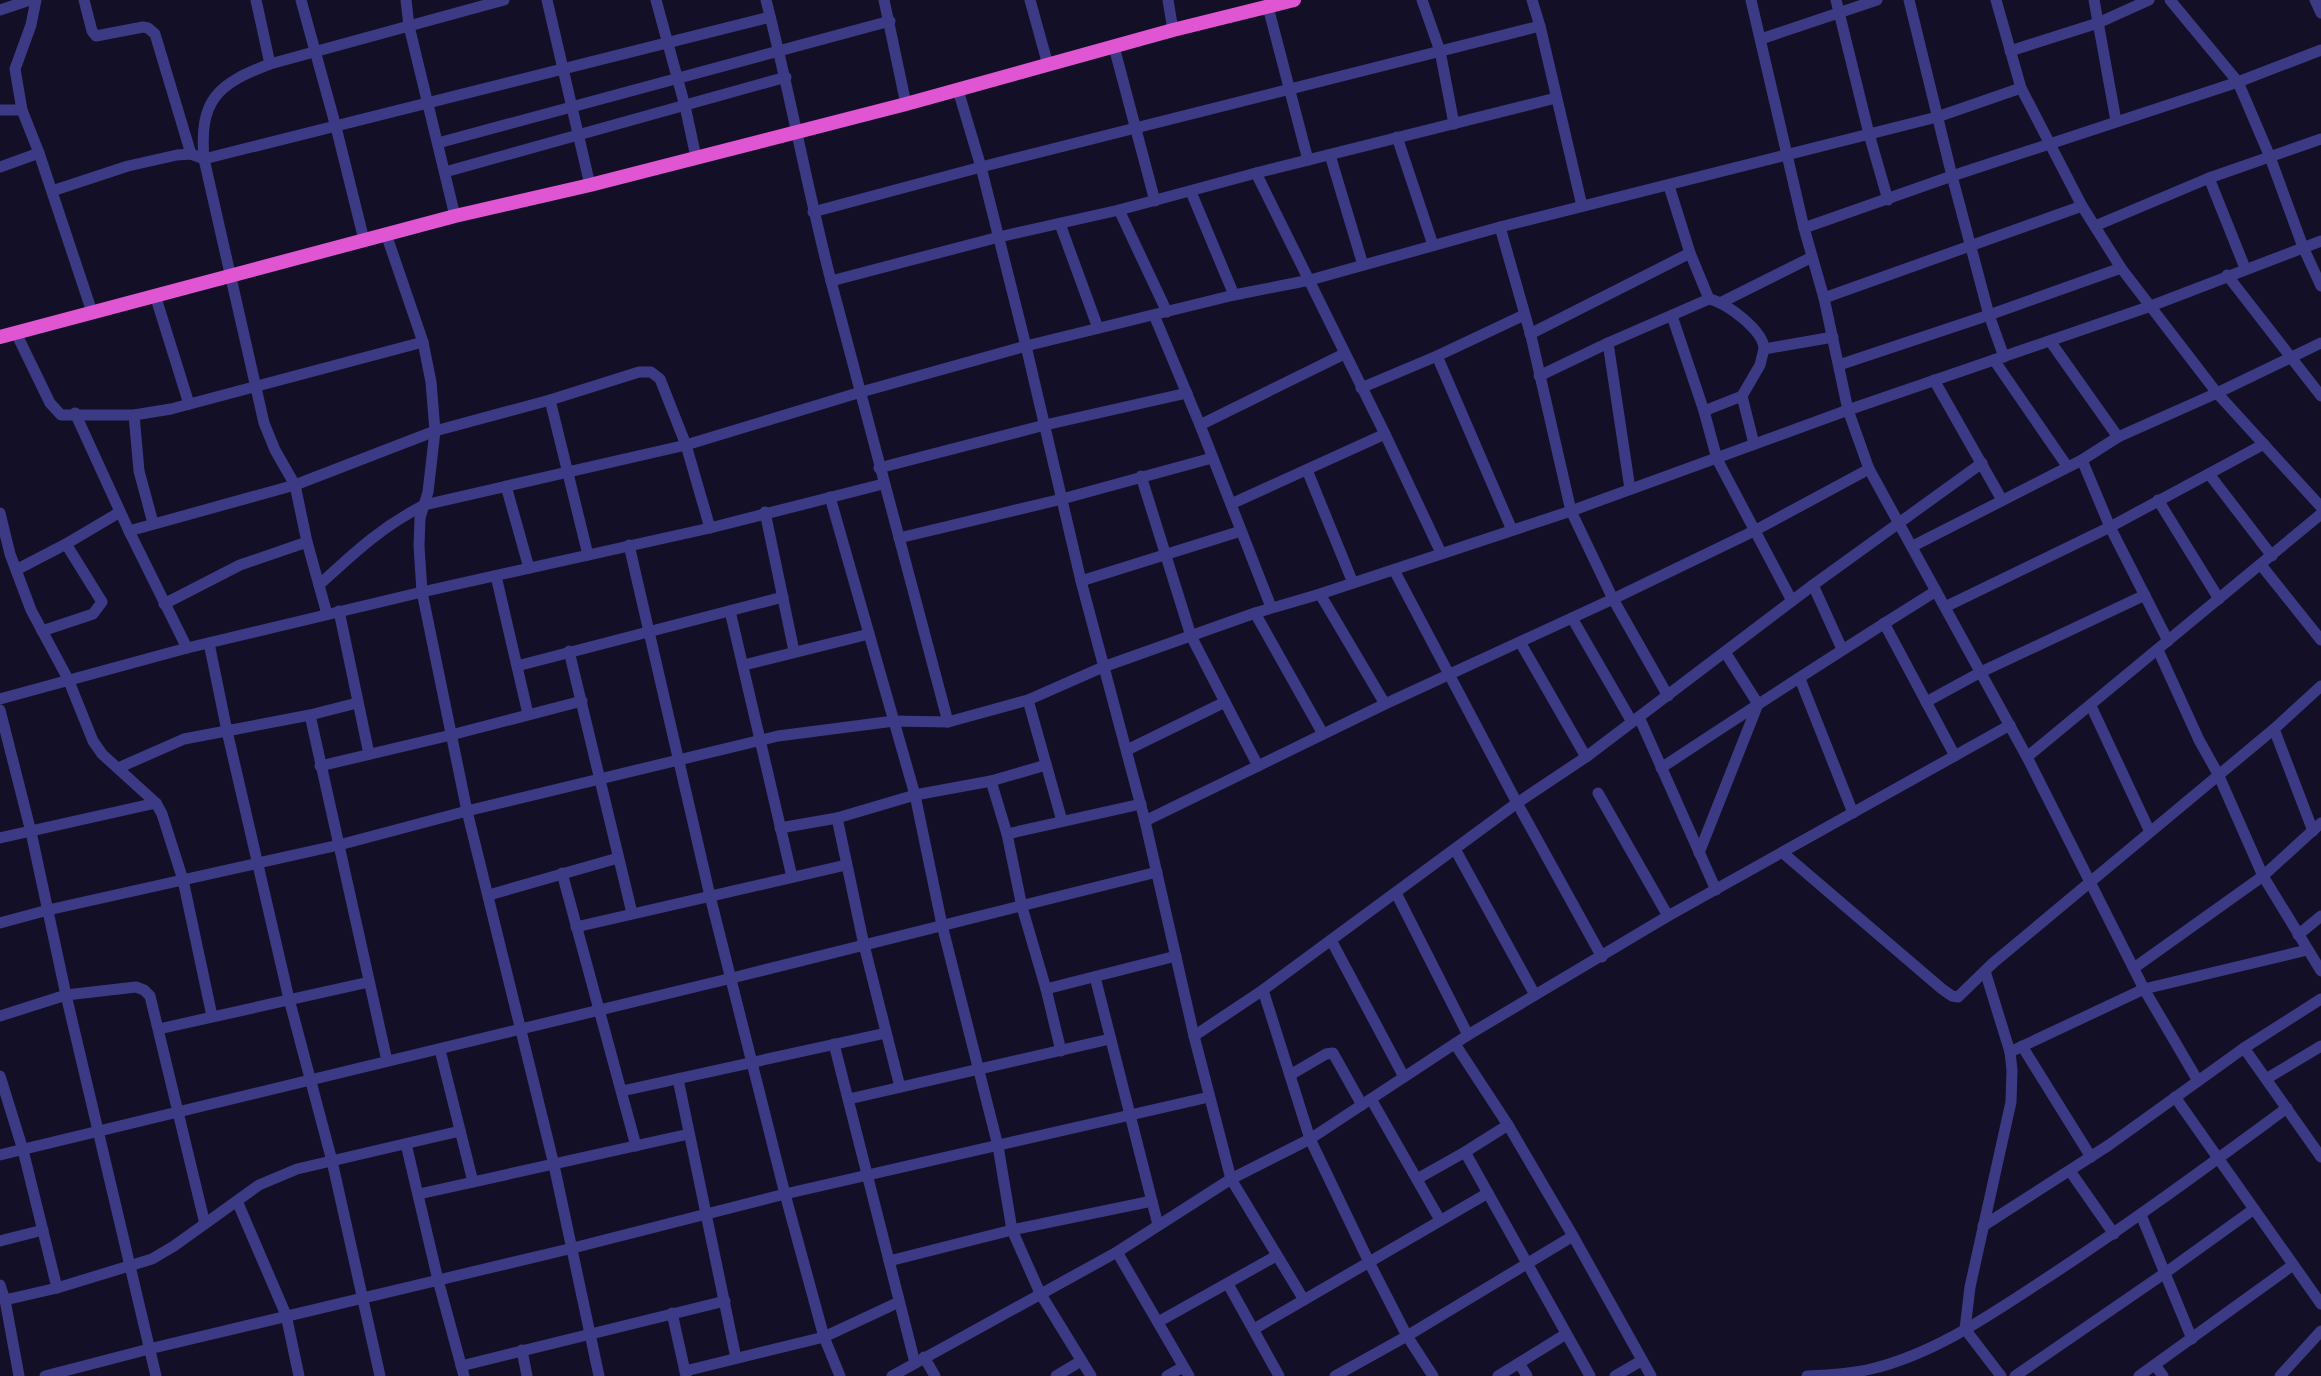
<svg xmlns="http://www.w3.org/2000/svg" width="2321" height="1376" viewBox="0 0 2321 1376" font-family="Arial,sans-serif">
	<rect width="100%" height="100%" fill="#130f26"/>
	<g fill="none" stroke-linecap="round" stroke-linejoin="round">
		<!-- minor -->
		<g stroke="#3d3a85" stroke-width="11">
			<polyline points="36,0 31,25 15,69 22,110 39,153 92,312"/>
			<polyline points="84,0 92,31 96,36 143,27 148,28 155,34 191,154"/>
			<polyline points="256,0 270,64"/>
			<polyline points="301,0 336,127 364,240"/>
			<polyline points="406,0 409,26 455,216"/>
			<polyline points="547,0 590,185"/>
			<polyline points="656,0 685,106 696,157"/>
			<path d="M766,0c24,93 41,188 65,281l117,441"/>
			<polyline points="884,0 906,104"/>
			<polyline points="1030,0 1048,65"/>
			<polyline points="1168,0 1173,30"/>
			<polyline points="1422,0 1440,51 1454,124"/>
			<polyline points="1532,0 1540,26 1582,206"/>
			<polyline points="1751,0 1804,228 1824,298 1848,410 1869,469 2027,757 2144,989 2198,1081"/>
			<polyline points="1836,0 1869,134 1888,200"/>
			<polyline points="1909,0 1952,176 1989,315 2004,357"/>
			<polyline points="1996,0 2021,88 2082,206 2121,268 2217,393 2321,507"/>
			<polyline points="2094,0 2116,121"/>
			<polyline points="2170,0 2238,82 2270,157 2303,247 2321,286"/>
			<polyline points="2315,0 2321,13"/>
			<polyline points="1268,7 1308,160"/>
			<polyline points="0,10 30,0"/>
			<polyline points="1761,39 1877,0"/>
			<polyline points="1114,47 1155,201"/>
			<polyline points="2010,51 2098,23 2149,0"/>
			<polyline points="958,90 981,167 1026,346 1081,581 1145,821 1194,1036 1231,1179 1304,1300"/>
			<polyline points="0,110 22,110"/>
			<polyline points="1397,137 1433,245"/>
			<polyline points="438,143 890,21"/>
			<polyline points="1330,155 1363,265"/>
			<polyline points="0,167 39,153"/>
			<polyline points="445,172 786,77"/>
			<polyline points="1256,173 1385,434 1441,553"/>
			<polyline points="2209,178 2245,268"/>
			<polyline points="1669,186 1690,253 1709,299"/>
			<polyline points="52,191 128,166 177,155 191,154 204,159 770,17"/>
			<polyline points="1191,192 1234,295"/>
			<polyline points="1119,210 1167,312"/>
			<polyline points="813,212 981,167 1540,26"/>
			<polyline points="1060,224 1098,328"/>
			<polyline points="2095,226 2209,178 2321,139"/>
			<polyline points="1500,227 1531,336 1571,511 1613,599 1668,696"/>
			<polyline points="1804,228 1952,176 2238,82 2321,50"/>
			<polyline points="386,234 423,342 431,382 435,431 428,492 420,518 419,546 422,592 467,811 554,1165 599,1376"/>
			<polyline points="2227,275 2321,396"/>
			<polyline points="831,281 999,237 1119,210 1256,173 1556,98"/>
			<polyline points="155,295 189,404"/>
			<polyline points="1824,298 2082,206"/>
			<polyline points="1722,302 1812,257"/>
			<polyline points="1154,315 1200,425 1271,607"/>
			<polyline points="1672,316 1704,411 1717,459 1792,601"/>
			<polyline points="16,333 50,403 61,415 134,415 171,409 423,342"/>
			<polyline points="1530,334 1690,253"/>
			<polyline points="2050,341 2118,437"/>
			<polyline points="1608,343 1630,489"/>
			<polyline points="1437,356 1512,530"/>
			<polyline points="1994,360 2067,466"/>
			<polyline points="1839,365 1989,315 2121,268"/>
			<path d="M1539,376l69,-33 101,-44c17,3 55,32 55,50"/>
			<polyline points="1934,380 2002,500"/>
			<polyline points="1361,388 1437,356 1524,315"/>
			<polyline points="550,400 588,555"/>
			<polyline points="1704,411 1742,396"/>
			<polyline points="75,413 129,531 187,648"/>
			<polyline points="134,415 139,471 153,523"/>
			<polyline points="1200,425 1344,354"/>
			<polyline points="1754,444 1742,396 1760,365 1764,349 1833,337"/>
			<polyline points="2082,460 2110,527 2168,641"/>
			<polyline points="879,468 1045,425 1187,393"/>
			<polyline points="1307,470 1353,583"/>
			<polyline points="2209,474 2272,556"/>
			<polyline points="1141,476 1191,636 1258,766"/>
			<polyline points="506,486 529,568"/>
			<polyline points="830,497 915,795 942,925 998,1146 1012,1230 1040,1293 1091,1376"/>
			<polyline points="2158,500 2219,599"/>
			<polyline points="1231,504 1385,434"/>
			<polyline points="765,512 794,651"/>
			<polyline points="0,513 10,554 31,610 68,679 93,741 102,754 156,803 162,814 183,880 212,1016"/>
			<polyline points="129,531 295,485 435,431 550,400 639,372 651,372 660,379 686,445 710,528"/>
			<polyline points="899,538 1062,499 1212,458"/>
			<polyline points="629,545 710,896 785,1194 824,1337 840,1376"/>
			<polyline points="1913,546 2082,460 2118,437 2217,393 2321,343"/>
			<polyline points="2261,565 2321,640"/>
			<polyline points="16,570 66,544 120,512"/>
			<polyline points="1394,570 1517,803 1602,957"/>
			<polyline points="496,576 528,714"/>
			<polyline points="1081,581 1241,531"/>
			<path d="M319,585c36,-33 61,-57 105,-80l262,-60 175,-53 165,-46 208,-51 76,-15 190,-53 437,-110 84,-29"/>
			<polyline points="1813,585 1842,649"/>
			<polyline points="1320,594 1385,704"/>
			<polyline points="164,604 240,565 307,542"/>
			<polyline points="1945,607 2110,527 2264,444"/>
			<polyline points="339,611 369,754"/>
			<polyline points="730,611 792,877"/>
			<polyline points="1255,613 1323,734"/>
			<path d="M327,614l-20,-72 -12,-57 -20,-35 -11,-27 -60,-264c-5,-59 13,-75 66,-95l234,-64"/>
			<polyline points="1572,618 1632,722"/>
			<polyline points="1884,623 1955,756"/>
			<polyline points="42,631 93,614 102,602 66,544"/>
			<polyline points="1520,642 1586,757"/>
			<polyline points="209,643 227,731 289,999 332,1161 380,1376"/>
			<polyline points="2158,650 2199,740 2218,774 2263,876 2321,971"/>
			<polyline points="569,651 632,913"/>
			<polyline points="744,665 869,634"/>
			<polyline points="517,666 783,597"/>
			<polyline points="1800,679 1853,813"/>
			<polyline points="0,699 187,648 422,592 710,528 883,484"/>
			<polyline points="1028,700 1062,821"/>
			<polyline points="1926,702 1981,672 2145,595"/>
			<polyline points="2091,706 2150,832"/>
			<polyline points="0,710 31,832 66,995 156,1376"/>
			<polyline points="310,715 387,1061"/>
			<polyline points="1639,717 1716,890"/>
			<polyline points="2274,729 2313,831"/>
			<polyline points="1127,750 1225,702"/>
			<polyline points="2027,757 2321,514"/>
			<polyline points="320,766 451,735 582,701"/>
			<polyline points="118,768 184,739 310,715 357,703"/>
			<path d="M1661,768c91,-60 182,-119 275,-177"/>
			<polyline points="991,781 1007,834 1022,907 1046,989 1061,1051"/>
			<polyline points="1598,793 1668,916"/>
			<polyline points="837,818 864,945 900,1087"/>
			<polyline points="1145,821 1385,704 1613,599 1754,531 1869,469"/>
			<polyline points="780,828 837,818 915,795 991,781 1046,765"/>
			<polyline points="1007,834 1141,804"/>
			<polyline points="0,838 156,803"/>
			<polyline points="1455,849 1535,995"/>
			<polyline points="1699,853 1758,704 1725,652"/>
			<polyline points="1783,853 1942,989 1952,996 1958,997 1993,963 2274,729 2321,686"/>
			<polyline points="562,873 636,1146"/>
			<polyline points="1396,893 1468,1035"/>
			<polyline points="489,895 618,858"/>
			<polyline points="0,923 48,910 339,845 467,811 778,736 894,721 948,722 1028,700 1103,667 1255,613 1320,594 1571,511 1848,410 2151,306 2321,241"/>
			<polyline points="576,927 846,865"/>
			<polyline points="2298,935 2321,916"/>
			<polyline points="1331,940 1404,1077"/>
			<polyline points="2134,968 2263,876 2321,823"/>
			<polyline points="1985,971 2010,1052 2012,1070 2011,1102 1970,1287 1965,1329 2001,1376"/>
			<polyline points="1095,977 1158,1225"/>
			<polyline points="1046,989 1176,956"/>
			<polyline points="1263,990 1310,1139 1369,1262 1407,1336 1433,1376"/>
			<polyline points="0,1016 66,995 136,987 144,990 150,996 205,1224"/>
			<polyline points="159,1029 369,982"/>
			<polyline points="1194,1036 1263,990 1517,803 1586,757 1813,585 1982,463"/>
			<polyline points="834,1044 915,1363"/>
			<polyline points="1455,1044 1508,1125 1573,1236 1651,1376"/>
			<polyline points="2022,1046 2091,1157"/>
			<polyline points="2244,1048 2321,1157"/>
			<polyline points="440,1050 473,1182"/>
			<polyline points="2010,1052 2144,989 2307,950"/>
			<polyline points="1290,1075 1326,1054 1333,1053 1362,1105"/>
			<polyline points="0,1076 23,1150 57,1288"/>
			<polyline points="678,1079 736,1358"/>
			<polyline points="2266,1079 2321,1046"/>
			<polyline points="622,1091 886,1033"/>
			<polyline points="2175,1097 2321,1304"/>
			<polyline points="849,1099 1110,1039"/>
			<polyline points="1371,1099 1440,1220"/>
			<polyline points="406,1144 438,1280 464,1376"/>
			<polyline points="1465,1152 1590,1376"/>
			<polyline points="0,1155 732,978 1157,872"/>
			<polyline points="2070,1171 2114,1234"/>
			<polyline points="1417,1179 1465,1152 1508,1125"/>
			<polyline points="419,1194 689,1134"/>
			<polyline points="237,1201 286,1315 299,1376"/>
			<polyline points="2141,1215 2192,1339"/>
			<polyline points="1983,1226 2109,1145 2244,1048 2321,999"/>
			<polyline points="0,1241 43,1230"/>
			<polyline points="1117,1252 1189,1376"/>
			<polyline points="889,1261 1012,1230 1152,1201"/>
			<polyline points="1228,1284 1279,1376"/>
			<polyline points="0,1285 5,1300 19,1376"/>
			<polyline points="5,1300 57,1288 152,1259 174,1246 259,1185 297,1169 460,1131"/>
			<polyline points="672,1313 686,1376"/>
			<polyline points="1158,1322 1276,1256"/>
			<polyline points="1254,1329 1488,1193"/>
			<polyline points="522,1350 527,1376"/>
			<polyline points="924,1357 935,1376"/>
			<polyline points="1519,1363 1527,1376"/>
			<polyline points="2155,1365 2163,1376"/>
			<polyline points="461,1366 725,1301"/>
			<polyline points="685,1371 824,1337 899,1302"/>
			<polyline points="45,1376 149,1349 573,1248 785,1194 1209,1097"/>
			<polyline points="892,1376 1117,1252 1231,1179 1310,1139 1468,1035 1668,916 2010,725"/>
			<polyline points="1056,1376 1081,1361"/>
			<polyline points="1167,1376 1183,1367"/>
			<polyline points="1335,1376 1407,1336 1573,1236"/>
			<polyline points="1498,1376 1566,1334"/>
			<polyline points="1615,1376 1641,1361"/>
			<path d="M1807,1376c22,-1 43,-2 64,-7 62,-15 116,-52 168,-86 85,-55 166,-115 248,-175"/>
			<polyline points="2015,1376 2165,1273 2254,1209"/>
			<polyline points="2139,1376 2293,1265"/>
			<polyline points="2280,1376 2321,1331"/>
		</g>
		<!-- trunk -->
		<polyline stroke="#e055d1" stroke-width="14" points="0,337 455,216 590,185 906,104 1173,30 1294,0"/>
	</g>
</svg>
